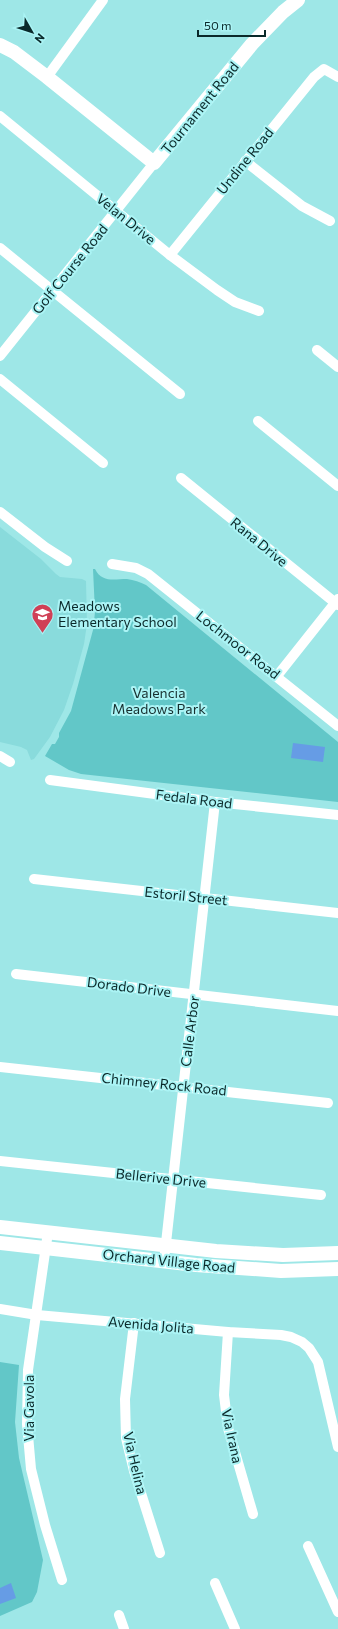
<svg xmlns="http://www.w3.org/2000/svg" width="338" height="1629" viewBox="0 0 338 1629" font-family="Commissioner,sans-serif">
	<rect width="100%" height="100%" fill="#9ee7e7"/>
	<!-- built -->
	<polygon fill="#89dbdc" points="0,527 41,559 56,574 60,577 82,579 86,581 87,624 84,644 73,684 64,710 50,737 34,759 31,760 27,750 21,747 0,742"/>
	<!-- green -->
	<g fill="#62c7c8">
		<path d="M93,569h2c7,14 19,10 32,10 7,1 13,3 19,6l192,157v60l-257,-28 -12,-4 -24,-14 7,-12h3l4,-7v-4l12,-22 22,-81 2,-18z"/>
		<polygon points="0,1362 19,1365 15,1422 19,1458 43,1560 37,1592 32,1602 0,1616"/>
	</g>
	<!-- water -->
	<g fill="#669ce5">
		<polygon points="293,743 325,747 323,762 291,758"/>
		<polygon points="11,1583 16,1598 0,1604 0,1588"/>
	</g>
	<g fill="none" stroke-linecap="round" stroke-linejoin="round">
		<!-- street -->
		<g stroke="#fff" stroke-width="10">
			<polyline points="47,77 103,0"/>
			<polyline points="0,116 170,255 217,290 235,302 259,311"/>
			<polyline points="245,161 302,206 330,221"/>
			<polyline points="0,248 180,394"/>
			<polyline points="170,255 314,77 324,69 338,77"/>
			<polyline points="317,350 338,367"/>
			<polyline points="0,356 154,163"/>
			<polyline points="0,379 103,463"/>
			<polyline points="258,421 338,486"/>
			<polyline points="181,478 338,605"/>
			<polyline points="0,512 45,547 67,561"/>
			<polyline points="112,564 136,568 148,574 338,726"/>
			<polyline points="277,676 338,599"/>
			<polyline points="0,756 10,762"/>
			<polyline points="50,780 215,802 338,815"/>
			<polyline points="34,879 338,913"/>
			<polyline points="16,974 338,1011"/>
			<polyline points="0,1067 328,1103"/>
			<polyline points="0,1161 321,1195"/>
			<polyline points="48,1232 28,1370 27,1424 31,1469 45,1525 62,1580"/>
			<polyline points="164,1261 215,802"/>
			<polyline points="0,1309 37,1315 228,1332 281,1335 291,1337 302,1342 309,1348 318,1362 338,1447"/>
			<polyline points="134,1323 125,1399 126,1438 134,1471 160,1553"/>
			<polyline points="228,1332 224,1395 228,1428 253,1514"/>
			<polyline points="308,1546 338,1612"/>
			<polyline points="215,1583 235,1629"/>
			<polyline points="119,1615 124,1629"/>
		</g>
		<!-- secondary -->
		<g stroke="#fff" stroke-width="14">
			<polyline points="0,45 14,52 47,77 154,163 252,44 283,12 298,0"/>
			<polyline points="0,1227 216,1251 283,1255 338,1253"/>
			<polyline points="0,1243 196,1265 281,1271 338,1269"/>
		</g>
	</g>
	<!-- icons -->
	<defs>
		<symbol id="school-pin" viewBox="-11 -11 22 30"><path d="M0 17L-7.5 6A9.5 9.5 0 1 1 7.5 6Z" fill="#d04056" stroke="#abf4f5"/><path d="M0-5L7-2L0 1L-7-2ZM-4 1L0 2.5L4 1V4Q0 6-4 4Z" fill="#fff"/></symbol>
	</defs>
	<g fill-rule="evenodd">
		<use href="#school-pin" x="30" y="602" width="25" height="34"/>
	</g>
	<g text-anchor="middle" stroke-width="4" stroke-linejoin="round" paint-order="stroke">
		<!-- street labels -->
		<g font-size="14" fill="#0a292a" stroke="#abf4f5">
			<text transform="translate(200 108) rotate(-51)" y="5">Tournament Road</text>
			<text transform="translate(245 161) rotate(-51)" y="5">Undine Road</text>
			<text transform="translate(126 219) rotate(39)" y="5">Velan Drive</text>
			<text transform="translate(70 269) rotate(-51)" y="5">Golf Course Road</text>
			<text transform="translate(259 542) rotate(39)" y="5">Rana Drive</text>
			<text transform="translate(238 645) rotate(38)" y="5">Lochmoor Road</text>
			<text transform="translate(194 799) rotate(7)" y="5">Fedala Road</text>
			<text transform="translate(186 896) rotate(6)" y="5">Estoril Street</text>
			<text transform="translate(129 987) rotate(7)" y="5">Dorado Drive</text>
			<text transform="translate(190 1031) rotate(-83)" y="5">Calle Arbor</text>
			<text transform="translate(164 1084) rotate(6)" y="5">Chimney Rock Road</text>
			<text transform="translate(161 1178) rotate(6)" y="5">Bellerive Drive</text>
			<text transform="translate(169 1261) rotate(6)" y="5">Orchard Village Road</text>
			<text transform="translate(151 1325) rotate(5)" y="5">Avenida Jolita</text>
			<text transform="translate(29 1408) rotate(-90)" y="5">Via Gavola</text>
			<text transform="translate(232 1436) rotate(78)" y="5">Via Irana</text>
			<text transform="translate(135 1463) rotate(77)" y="5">Via Helina</text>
		</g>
		<!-- poi labels -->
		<g font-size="14" fill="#0a292a" stroke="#abf4f5" text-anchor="start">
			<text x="58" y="611">Meadows<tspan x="58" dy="16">Elementary School</tspan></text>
		</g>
		<!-- park labels -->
		<g font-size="14" fill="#172f2f" stroke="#abf4f5">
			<text x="159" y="698">Valencia<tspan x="159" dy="16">Meadows Park</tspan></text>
		</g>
	</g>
	<!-- north arrow -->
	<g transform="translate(32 32) rotate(129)" stroke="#abf4f5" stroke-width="3" paint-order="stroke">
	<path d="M0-3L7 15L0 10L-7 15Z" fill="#0a292a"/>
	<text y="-6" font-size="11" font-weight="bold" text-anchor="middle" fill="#0a292a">N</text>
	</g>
	<!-- scale -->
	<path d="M198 30v6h67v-6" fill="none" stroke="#0a292a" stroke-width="2"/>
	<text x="204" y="30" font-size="12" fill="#0a292a" stroke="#abf4f5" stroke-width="3" paint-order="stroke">50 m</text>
</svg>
